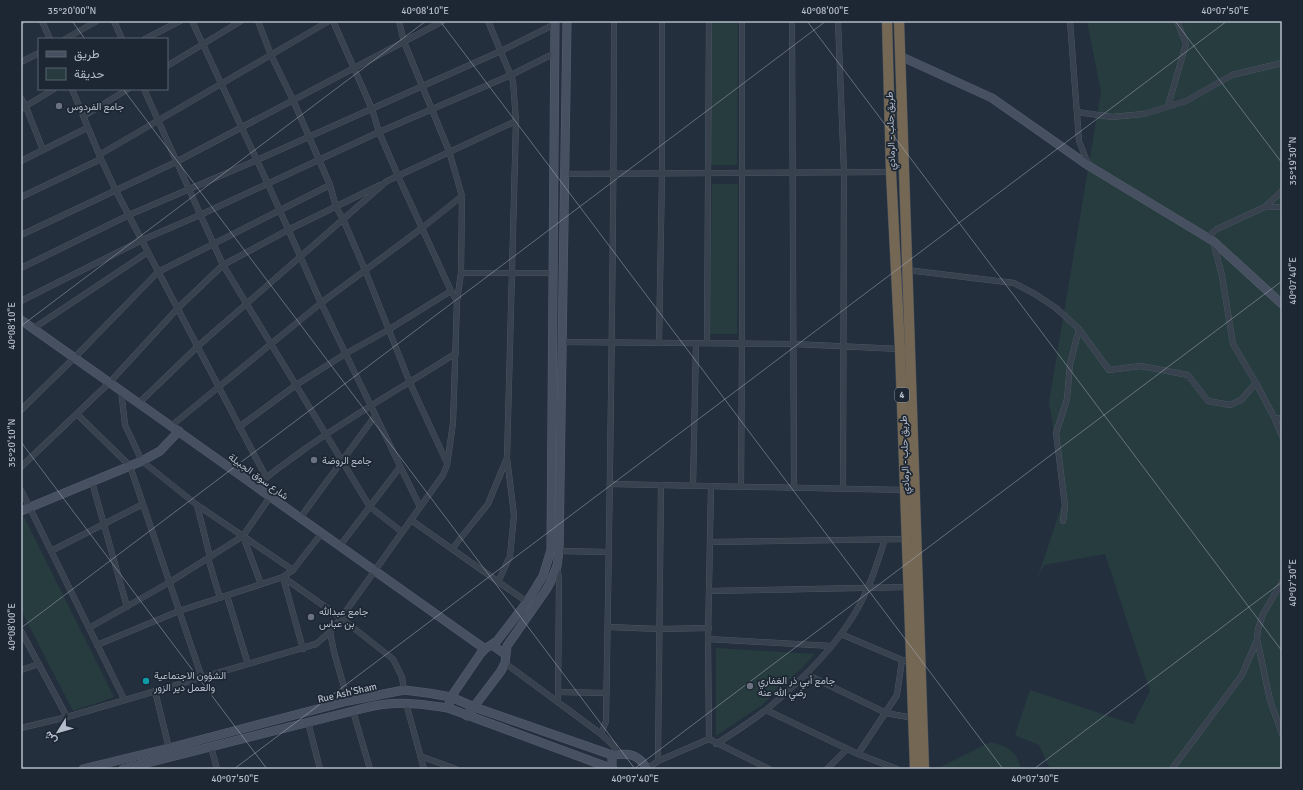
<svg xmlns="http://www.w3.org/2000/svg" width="1303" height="790" viewBox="0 0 1303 790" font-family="Signika,Vazirmatn,sans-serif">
	<rect width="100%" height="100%" fill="#242f3e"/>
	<!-- green -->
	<g fill="#263c3f">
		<polygon points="712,21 738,21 737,165 710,165"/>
		<polygon points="1087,21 1282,21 1282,769 1050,769 1039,745 1015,735 1030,690 1133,724 1150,691 1105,554 1044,565 1037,580 1064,498 1049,402 1101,92"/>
		<polygon points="712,184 738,184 737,334 710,334"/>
		<polygon points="21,513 22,513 114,697 73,711 21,610"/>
		<polygon points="716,648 815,654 801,669 762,705 716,736"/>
		<path d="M991,742c18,6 25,7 30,27h-83v-1z"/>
	</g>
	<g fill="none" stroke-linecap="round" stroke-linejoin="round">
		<defs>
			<g id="street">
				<polyline points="42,21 50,39"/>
				<polyline points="114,21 122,39"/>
				<polyline points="192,21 268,184 321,303 420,507"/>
				<polyline points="258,21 271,55 293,100 330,185"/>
				<polyline points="333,21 372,109 379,132 398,176 451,291 457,301"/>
				<polyline points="792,21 794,488"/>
				<polyline points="838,21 844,172 843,488"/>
				<polyline points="1070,21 1079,141 1089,166"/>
				<polyline points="65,39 97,21"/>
				<polyline points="145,39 180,21"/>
				<polyline points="21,62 39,53"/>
				<polyline points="167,66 241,21"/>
				<polyline points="72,89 101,159 116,191 266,477"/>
				<polyline points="144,89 223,265 370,507 402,532"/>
				<polyline points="21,98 26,107 43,150"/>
				<polyline points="1168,106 1186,44 1177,21"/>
				<polyline points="21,109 54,89"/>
				<polyline points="1077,112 1112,117 1144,114 1186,101 1232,75 1282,63"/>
				<polyline points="84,116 128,89"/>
				<polyline points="99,155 329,21"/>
				<polyline points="21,161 87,128"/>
				<polyline points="565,174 891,172"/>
				<polyline points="21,197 101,159"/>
				<polyline points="1265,207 1282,207"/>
				<polyline points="21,235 176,162 443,21"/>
				<polyline points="1208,238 1212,233 1217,229 1265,207 1282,191"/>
				<polyline points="1213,241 1222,276 1233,344 1256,383 1275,419 1282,436"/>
				<polyline points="21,268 129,215 257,160 501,51 555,24"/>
				<polyline points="907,270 1014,283 1035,294 1056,308 1079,329 1109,370 1141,366 1188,375 1208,401 1230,405 1241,400 1256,383"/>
				<polyline points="461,273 552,273"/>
				<polyline points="21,301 142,240 200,215 379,132 511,75 555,53"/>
				<polyline points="34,328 148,252"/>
				<polyline points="562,342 794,344 900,349"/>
				<polyline points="659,343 662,173 662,21"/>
				<polyline points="707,343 709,21"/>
				<polyline points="121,390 125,425 142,461 197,505 293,570"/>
				<polyline points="139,403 198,346 387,181 516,121"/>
				<polyline points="21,410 77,355 158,272 330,185 336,207 343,219 365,270 410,383 447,463"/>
				<polyline points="77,414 130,466 202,678"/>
				<polyline points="1275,419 1282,418"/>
				<polyline points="171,426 321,303 422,228 462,196"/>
				<polyline points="239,427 296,385 345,354 388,330 451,291"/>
				<polyline points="21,467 110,382 178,308 223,265 288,230 380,185"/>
				<polyline points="92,482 127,607"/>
				<polyline points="610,484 905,490"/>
				<polyline points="693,486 696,343"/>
				<polyline points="741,486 742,344 742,21"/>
				<path d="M256,487c14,-14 30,-24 46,-36 49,-35 103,-65 154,-98"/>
				<polyline points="21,490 124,699"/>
				<polyline points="197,505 210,557"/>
				<polyline points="300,518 375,416"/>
				<polyline points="411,520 527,602"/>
				<polyline points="1063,521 1065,506 1056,433 1067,399 1070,364 1079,329"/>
				<polyline points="243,536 261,584"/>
				<polyline points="710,542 907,539"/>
				<polyline points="339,547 400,467"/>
				<polyline points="452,549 488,504 507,458 516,121 513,81 488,21"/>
				<polyline points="51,551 143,504"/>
				<polyline points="559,551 609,552"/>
				<polyline points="208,558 220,598"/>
				<polyline points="557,567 559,578 558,702"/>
				<polyline points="498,582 510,556 514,515 507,458"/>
				<polyline points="1282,582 1263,614 1258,629 1257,639 1270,700 1282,734"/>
				<polyline points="709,591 909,587"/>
				<polyline points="227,596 248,664"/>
				<polyline points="608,627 660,629 709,628"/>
				<polyline points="89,628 170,582 243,536 270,497"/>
				<polyline points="21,631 67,717"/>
				<polyline points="330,632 334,652 348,701"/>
				<polyline points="841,634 902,660"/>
				<polyline points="708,639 831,646"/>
				<polyline points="97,645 179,611 283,577 293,570 321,534"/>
				<polyline points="303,649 283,577 341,618 393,659 402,677 404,690"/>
				<polyline points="505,663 601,734 614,746 617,755"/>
				<polyline points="21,670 39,664"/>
				<polyline points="806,674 886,713 913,718"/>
				<polyline points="155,691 169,748"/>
				<polyline points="558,692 606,693"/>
				<polyline points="406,703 424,769"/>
				<polyline points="766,710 858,754 897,769"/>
				<polyline points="353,711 370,769"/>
				<polyline points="308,722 320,769"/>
				<polyline points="21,728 67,717 316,644 330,632 341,618 443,475 447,465 453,423 457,301 461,273 462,196 449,151 404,42 399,21"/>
				<path d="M601,734l5,-13c4,-233 8,-467 8,-700"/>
				<polyline points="709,739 769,769"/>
				<path d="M716,744c17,-11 35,-22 51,-35 33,-27 66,-59 88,-96 14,-23 22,-49 30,-74"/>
				<polyline points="211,747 217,769"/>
				<polyline points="858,754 897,695 902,660 911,661"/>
				<polyline points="420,756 456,769"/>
				<polyline points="658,761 709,739 708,639 711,486"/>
				<polyline points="647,769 658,761 661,485"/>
				<polyline points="827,769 847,749"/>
				<polyline points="1172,769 1242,675 1257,640"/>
			</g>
			<g id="secondary">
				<polyline points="900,56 992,98 1089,166 1213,241 1282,304"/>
				<path d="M21,320c155,109 308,220 464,329"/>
				<polyline points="21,511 142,461 160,451 179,431"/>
				<polyline points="492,645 505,654"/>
				<polyline points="448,708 451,697 481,653 485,649 497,641 527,602 543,576 551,550 555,21"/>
				<polyline points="467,716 501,671 505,663 507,646 546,590 550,583 557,566 559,551 567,21"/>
				<polyline points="83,769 169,748 348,701 404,690 428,693 451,697 474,707 612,755"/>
				<path d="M123,769l230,-58c11,-3 23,-6 34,-7 21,-2 41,1 61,4l165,61"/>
				<path d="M612,769v-14c16,-2 26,-2 35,14"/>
			</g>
			<g id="highway">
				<polyline points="887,21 891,172 900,349 915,769"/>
				<polyline points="899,21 924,769"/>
			</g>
		</defs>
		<!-- street casing -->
		<use href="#street" stroke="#565f6c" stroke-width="6"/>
		<!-- secondary casing -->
		<use href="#secondary" stroke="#565f6c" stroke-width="9"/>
		<!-- highway casing -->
		<use href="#highway" stroke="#434c59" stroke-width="11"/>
		<!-- street -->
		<use href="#street" stroke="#38414e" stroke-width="5.5"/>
		<!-- secondary -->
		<use href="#secondary" stroke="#465061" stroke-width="8"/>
		<!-- highway -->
		<use href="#highway" stroke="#746855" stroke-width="10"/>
	</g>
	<!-- ticks -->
	<path fill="none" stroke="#b4bcc9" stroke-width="1" stroke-opacity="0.45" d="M72,21l13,18M440,21l563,748M807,21l475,630M1175,21l107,142M21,25l5,-4M123,89l512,680M21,326l405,-305M21,442l246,327M21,628l805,-607M234,769l993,-748M634,769l648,-488M1034,769l248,-187"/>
	<!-- markers -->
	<g fill="#6b7280" stroke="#1d2633" stroke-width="1.5">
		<circle cx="59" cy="106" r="4"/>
		<circle cx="314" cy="460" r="4"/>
		<circle cx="311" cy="617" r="4"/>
		<circle cx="750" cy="686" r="4"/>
	</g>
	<circle fill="#0f9aa8" stroke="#1d2633" stroke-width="1.5" cx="146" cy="681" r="4"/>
	<g text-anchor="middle" stroke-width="3.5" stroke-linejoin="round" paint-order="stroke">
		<!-- shield labels -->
		<rect fill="#1d2633" stroke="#878f9c" stroke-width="1" x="895" y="388" width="14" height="14" rx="3"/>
		<g font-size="9" font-weight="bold" fill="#b4bcc9">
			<text x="902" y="398">4</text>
		</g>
		<!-- poi labels -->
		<g font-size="10" fill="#b4bcc9" stroke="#1d2633" text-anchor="start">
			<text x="67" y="110">جامع الفردوس</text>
			<text x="322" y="464">جامع الروضة</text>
			<text x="319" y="615">جامع عبدالله<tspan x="319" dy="12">بن عباس</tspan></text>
			<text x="154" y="679">الشؤون الاجتماعية<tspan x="154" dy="12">والعمل دير الزور</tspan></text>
			<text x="758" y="684">جامع أبي ذر الغفاري<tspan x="758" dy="12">رضي الله عنه</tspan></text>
		</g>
		<!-- street labels -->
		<g font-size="10" fill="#b4bcc9" stroke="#1d2633">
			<text transform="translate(890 131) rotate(-92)" y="4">طريق حلب - الرمادي</text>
			<text transform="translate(904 455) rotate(-92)" y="4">طريق حلب - الرمادي</text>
			<text transform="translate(259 476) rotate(36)" y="4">شارع سوق الجبيلة</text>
			<text transform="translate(347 692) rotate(-13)" y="4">Rue Ash'Sham</text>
		</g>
	</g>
	<!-- border -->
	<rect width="1303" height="790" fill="none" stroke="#1d2633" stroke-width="44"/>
	<!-- legend -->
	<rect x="38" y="38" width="130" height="52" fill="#1d2633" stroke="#59626f"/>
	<rect x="46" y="51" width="20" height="6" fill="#465061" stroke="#59626f"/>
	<text x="74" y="58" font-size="12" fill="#b4bcc9">طريق</text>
	<rect x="46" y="68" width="20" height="12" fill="#263c3f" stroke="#59626f"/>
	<text x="74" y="78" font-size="12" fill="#b4bcc9">حديقة</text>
	<!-- north arrow -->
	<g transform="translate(58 732) rotate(233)" stroke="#1d2633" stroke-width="3" paint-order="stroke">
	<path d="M0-3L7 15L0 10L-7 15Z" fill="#b4bcc9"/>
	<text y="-6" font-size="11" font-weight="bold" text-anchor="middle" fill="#b4bcc9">ش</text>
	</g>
	<rect x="22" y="22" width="1259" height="746" fill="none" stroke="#b4bcc9" stroke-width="1.5"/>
	<g font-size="10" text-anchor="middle" fill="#b4bcc9">
		<text x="72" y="14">35°20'00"N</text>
		<text x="425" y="14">40°08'10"E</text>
		<text x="825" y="14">40°08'00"E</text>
		<text x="1225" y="14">40°07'50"E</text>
		<text transform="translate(1292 161) rotate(-90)" y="4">35°19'30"N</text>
		<text transform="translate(1292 281) rotate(-90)" y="4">40°07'40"E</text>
		<text transform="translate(11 326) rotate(-90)" y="4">40°08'10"E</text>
		<text transform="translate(11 443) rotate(-90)" y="4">35°20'10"N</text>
		<text transform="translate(1292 583) rotate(-90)" y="4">40°07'30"E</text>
		<text transform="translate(11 627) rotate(-90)" y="4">40°08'00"E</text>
		<text x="235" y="782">40°07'50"E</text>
		<text x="635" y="782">40°07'40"E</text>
		<text x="1035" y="782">40°07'30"E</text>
	</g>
</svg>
